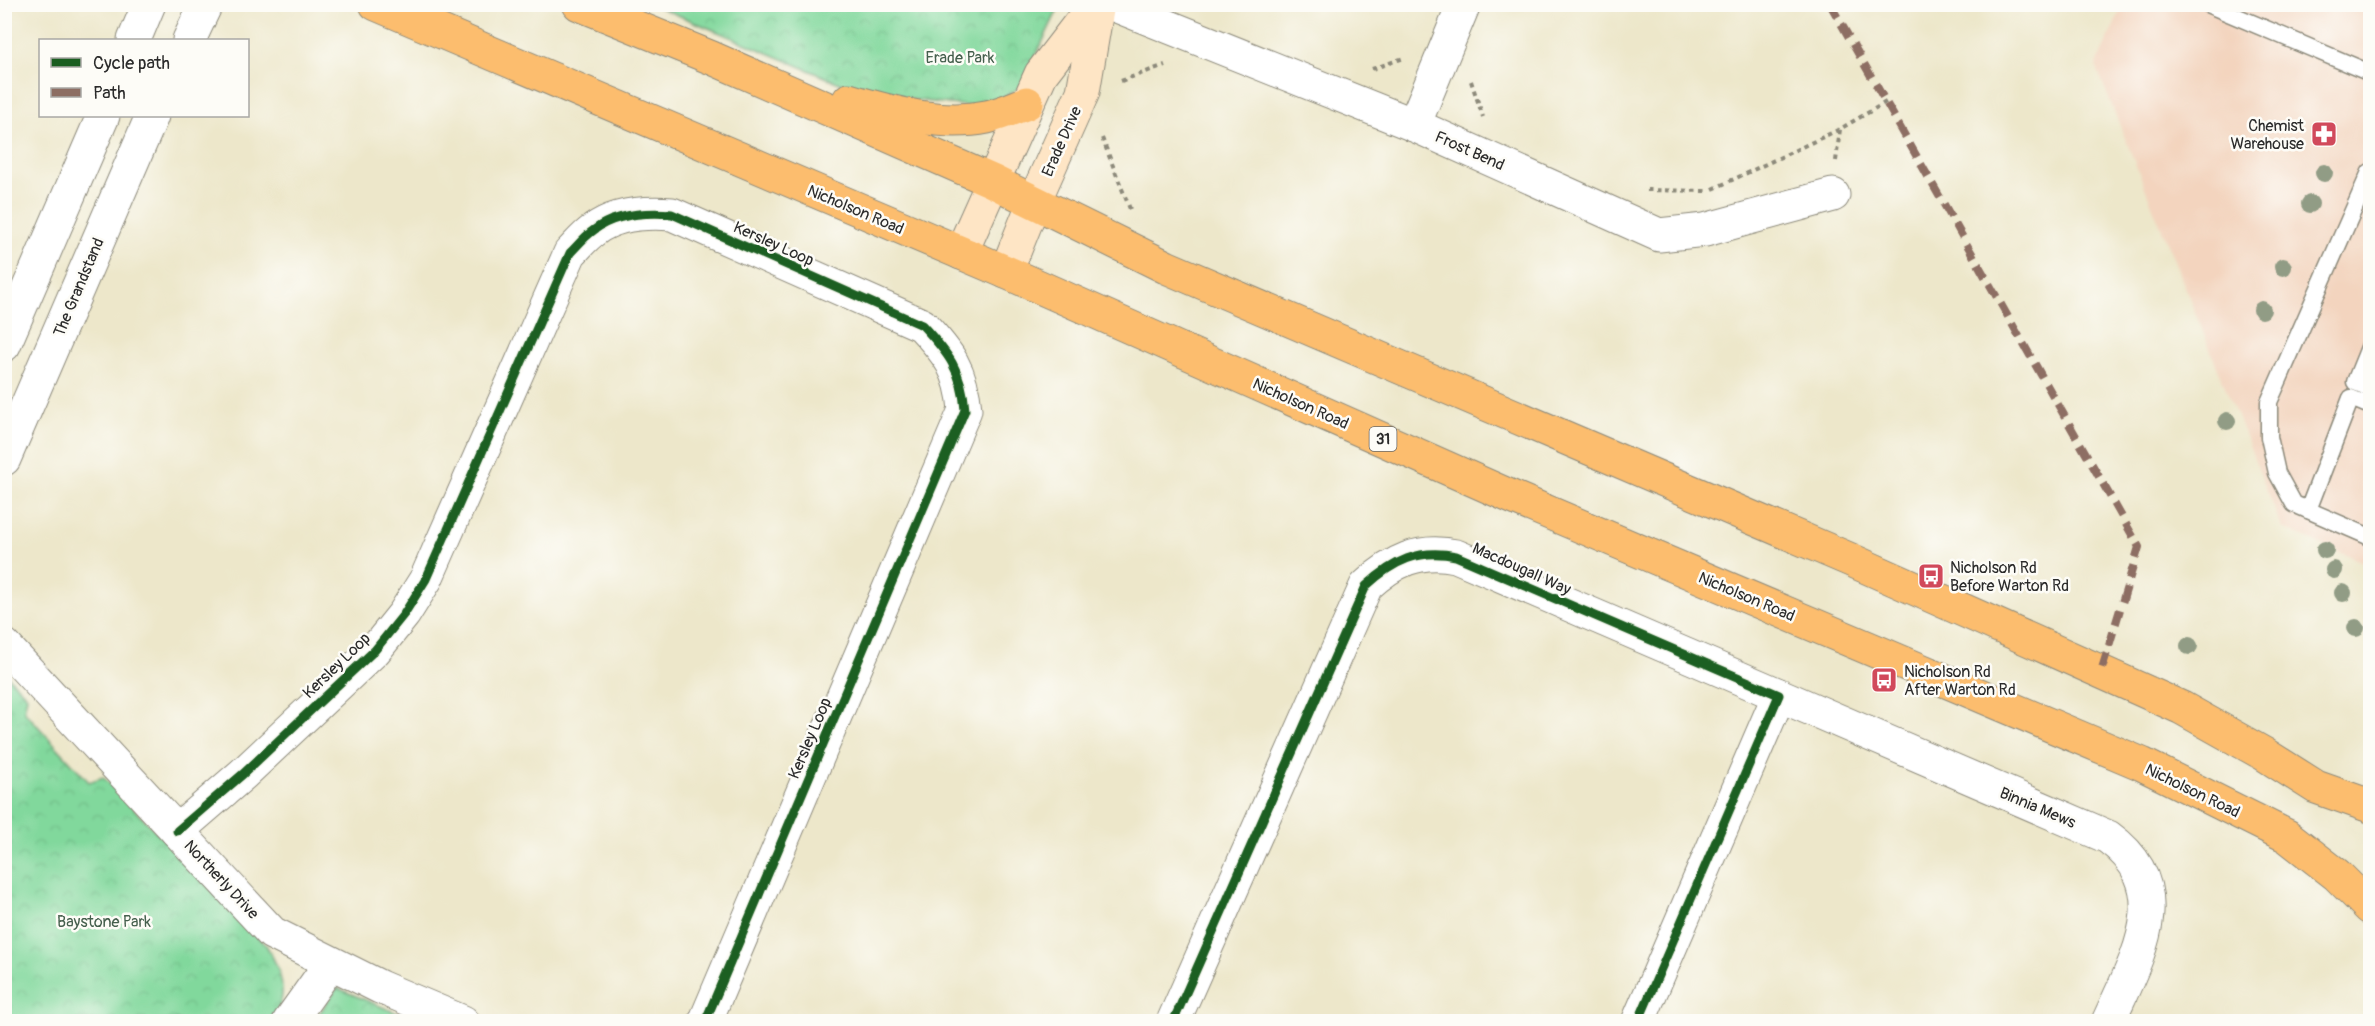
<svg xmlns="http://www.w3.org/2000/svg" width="2375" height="1026" viewBox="0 0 2375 1026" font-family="Pangolin,sans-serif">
	<defs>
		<pattern id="park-crowns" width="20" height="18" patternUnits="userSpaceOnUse" patternTransform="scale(1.5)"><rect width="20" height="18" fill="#81d89c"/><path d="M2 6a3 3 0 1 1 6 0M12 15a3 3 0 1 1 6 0" fill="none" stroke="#70ba87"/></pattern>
	</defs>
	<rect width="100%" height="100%" fill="#fdfcf7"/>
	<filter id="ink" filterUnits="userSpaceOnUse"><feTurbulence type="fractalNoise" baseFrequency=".0167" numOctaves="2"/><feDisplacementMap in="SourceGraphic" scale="12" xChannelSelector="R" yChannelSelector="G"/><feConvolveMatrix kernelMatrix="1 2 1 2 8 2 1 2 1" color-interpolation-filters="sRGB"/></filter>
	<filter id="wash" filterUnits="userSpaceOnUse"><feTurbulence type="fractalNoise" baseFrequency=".008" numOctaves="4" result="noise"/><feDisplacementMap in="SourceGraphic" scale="24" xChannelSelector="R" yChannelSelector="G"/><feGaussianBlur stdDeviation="1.35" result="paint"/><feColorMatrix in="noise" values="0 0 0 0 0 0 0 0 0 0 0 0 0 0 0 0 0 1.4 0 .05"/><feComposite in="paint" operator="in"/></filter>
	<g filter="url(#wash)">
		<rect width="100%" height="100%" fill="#ede7ca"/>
		<!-- built -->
		<polygon fill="#f3d4be" points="2123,5 2370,5 2370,565 2282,528 2096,66"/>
		<!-- park -->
		<g fill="url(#park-crowns)" stroke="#568264" stroke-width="1.5">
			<polygon points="654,5 1060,5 1021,87 985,108 879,96 837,82"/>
			<path d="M4,672l23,24 -3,15 65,71 14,-5 163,168c10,17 21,39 14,60 -2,6 -8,11 -11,16h-264z"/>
			<polygon points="337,988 416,1021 314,1021"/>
		</g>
	</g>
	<g filter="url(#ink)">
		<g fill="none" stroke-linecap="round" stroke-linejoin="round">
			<defs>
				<g id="lane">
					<polyline points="2207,4 2370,73"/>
					<polyline points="2370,172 2269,402 2269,437 2277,473 2294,504 2370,537"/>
					<polyline points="2370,345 2355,382 2370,388"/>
					<polyline points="2308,510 2351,398 2370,406"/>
				</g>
				<g id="street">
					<polyline points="1112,4 1414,125 1659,235 1705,230 1833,195"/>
					<polyline points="134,40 149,4"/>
					<polyline points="189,40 206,4"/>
					<polyline points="1414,125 1464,4"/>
					<polyline points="4,345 103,116"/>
					<polyline points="4,459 152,116"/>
					<polyline points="4,645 272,933 380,987 463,1022"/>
					<path d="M1779,695l329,142c72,52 28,122 0,185"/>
					<path d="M177,831l66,-57 132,-124 29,-36 22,-35 144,-326c8,-8 15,-17 24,-23 21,-16 52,-18 78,-16l250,111c26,28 40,45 43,85l-260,612"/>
					<polyline points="289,1022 331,963"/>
					<path d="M1173,1022l193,-436c27,-25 53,-38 90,-30l323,139 -141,327"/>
				</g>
				<g id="secondary">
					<polyline points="961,253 1041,74 1095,4"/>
					<polyline points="1006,272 1034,202 1083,92 1098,4"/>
				</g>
				<g id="primary">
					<polyline points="376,4 1006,272 1512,497 2142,764 2287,836 2337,875 2370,908"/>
					<polyline points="579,4 712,58 992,181 1166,267 1851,560 2182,708 2264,754 2316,787 2370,806"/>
					<path d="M849,100c43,13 93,26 138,17 14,-3 27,-9 40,-14"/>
				</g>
			</defs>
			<!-- lane casing -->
			<use href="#lane" stroke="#8c897a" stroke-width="19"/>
			<!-- street casing -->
			<use href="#street" stroke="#8c897a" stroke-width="35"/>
			<!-- secondary casing -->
			<use href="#secondary" stroke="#8c897a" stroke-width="35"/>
			<!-- primary casing -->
			<use href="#primary" stroke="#8c897a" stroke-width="35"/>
			<!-- path -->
			<g stroke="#8c897a" stroke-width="4" stroke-dasharray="4.5 4.5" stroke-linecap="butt">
				<polyline points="1372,69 1404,58"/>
				<polyline points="1121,81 1165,65"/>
				<polyline points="1471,81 1483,117"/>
				<polyline points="1102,138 1130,209"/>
				<polyline points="1836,161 1840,129 1886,102"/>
				<polyline points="1713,189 1840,129"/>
				<polyline points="1647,190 1706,191"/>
			</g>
			<!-- lane -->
			<use href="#lane" stroke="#fff" stroke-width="16"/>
			<!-- street -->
			<use href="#street" stroke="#fff" stroke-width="33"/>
			<!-- secondary -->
			<use href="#secondary" stroke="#fee5c5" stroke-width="33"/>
			<!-- primary -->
			<use href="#primary" stroke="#fcbd6e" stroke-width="33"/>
			<!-- quiet -->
			<polyline stroke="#8d6e63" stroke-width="8" stroke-dasharray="15 8" stroke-linecap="butt" points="1830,4 2139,547 2101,672"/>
			<defs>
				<g id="cycleway">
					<path d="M177,831l66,-57 132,-124 29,-36 22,-35 144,-326c8,-8 15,-17 24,-23 21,-16 52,-18 78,-16l250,111c26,28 40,45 43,85l-260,612"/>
					<path d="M1173,1022l193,-436c27,-25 53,-38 90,-30l323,139 -141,327"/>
				</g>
			</defs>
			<!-- cycleway casing -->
			<use href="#cycleway" stroke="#fdfcf7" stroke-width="13"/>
			<!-- cycleway -->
			<use href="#cycleway" stroke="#1b5e20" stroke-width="9"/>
		</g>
		<!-- trees -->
		<g fill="#919c85">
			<circle cx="2324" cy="173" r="9"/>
			<circle cx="2310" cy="204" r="9"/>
			<circle cx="2283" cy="267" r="9"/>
			<circle cx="2262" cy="310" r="9"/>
			<circle cx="2227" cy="421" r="9"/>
			<circle cx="2325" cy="550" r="9"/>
			<circle cx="2334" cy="570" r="9"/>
			<circle cx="2343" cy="593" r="9"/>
			<circle cx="2356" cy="628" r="9"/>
			<circle cx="2189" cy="646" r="9"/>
		</g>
	</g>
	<!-- icons -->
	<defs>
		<symbol id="pharmacy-square" viewBox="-11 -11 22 22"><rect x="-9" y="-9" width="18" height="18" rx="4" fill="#d1495b" stroke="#fdfcf7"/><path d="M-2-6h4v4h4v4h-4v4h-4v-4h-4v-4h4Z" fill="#fff"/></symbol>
		<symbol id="bus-square" viewBox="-11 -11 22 22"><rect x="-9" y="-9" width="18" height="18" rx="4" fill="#d1495b" stroke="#fdfcf7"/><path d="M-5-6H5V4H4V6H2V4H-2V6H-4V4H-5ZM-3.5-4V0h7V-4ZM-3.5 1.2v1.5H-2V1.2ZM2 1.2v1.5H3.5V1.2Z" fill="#fff"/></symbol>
	</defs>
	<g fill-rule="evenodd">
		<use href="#pharmacy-square" x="2309" y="119" width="30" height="30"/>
		<use href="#bus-square" x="1916" y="561" width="30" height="30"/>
		<use href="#bus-square" x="1869" y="665" width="30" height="30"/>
	</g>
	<g text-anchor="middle" stroke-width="5" stroke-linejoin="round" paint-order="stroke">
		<!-- shield labels -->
		<rect fill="#fdfcf7" stroke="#6a6a68" stroke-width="1.5" x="1369.5" y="427" width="27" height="24" rx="4.5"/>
		<g font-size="15" font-weight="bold" fill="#2b2b2b">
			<text x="1383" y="444">31</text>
		</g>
		<!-- park labels -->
		<g font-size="16" fill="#455f4d" stroke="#fdfcf7">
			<text x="960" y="63">Erade Park</text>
			<text x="104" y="927">Baystone Park</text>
		</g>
		<!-- poi labels -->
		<g font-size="16" fill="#2b2b2b" stroke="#fdfcf7" text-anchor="start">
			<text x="2304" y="131" text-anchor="end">Chemist<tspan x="2304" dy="18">Warehouse</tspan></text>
			<text x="1950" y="573">Nicholson Rd<tspan x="1950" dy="18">Before Warton Rd</tspan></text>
			<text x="1904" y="677">Nicholson Rd<tspan x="1904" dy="18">After Warton Rd</tspan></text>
		</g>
		<!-- street labels -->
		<g font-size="16" fill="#2b2b2b" stroke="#fdfcf7">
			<text transform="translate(1061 141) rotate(-66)" y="6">Erade Drive</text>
			<text transform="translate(1470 150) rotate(24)" y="6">Frost Bend</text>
			<text transform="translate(856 209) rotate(23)" y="6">Nicholson Road</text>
			<text transform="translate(774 243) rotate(24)" y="6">Kersley Loop</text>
			<text transform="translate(78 287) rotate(-67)" y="6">The Grandstand</text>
			<text transform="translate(1301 403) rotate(24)" y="6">Nicholson Road</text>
			<text transform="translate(1522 568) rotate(24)" y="6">Macdougall Way</text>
			<text transform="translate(1747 596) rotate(23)" y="6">Nicholson Road</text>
			<text transform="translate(336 665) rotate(-44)" y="6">Kersley Loop</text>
			<text transform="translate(809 738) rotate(-67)" y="6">Kersley Loop</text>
			<text transform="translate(2193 790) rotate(26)" y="6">Nicholson Road</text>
			<text transform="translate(2038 807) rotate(23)" y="6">Binnia Mews</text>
			<text transform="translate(222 879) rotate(47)" y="6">Northerly Drive</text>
		</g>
	</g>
	<!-- margin -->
	<rect width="2375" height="1026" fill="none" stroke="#fdfcf7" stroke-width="24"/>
	<!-- legend -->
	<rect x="39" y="39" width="210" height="78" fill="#fdfcf7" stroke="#a9a8a5" stroke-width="1.5"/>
	<rect x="51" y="58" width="30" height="9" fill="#1b5e20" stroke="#a9a8a5" stroke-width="1.5"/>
	<text x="93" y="69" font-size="18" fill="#2b2b2b">Cycle path</text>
	<rect x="51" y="88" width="30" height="9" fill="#8d6e63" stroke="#a9a8a5" stroke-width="1.5"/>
	<text x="93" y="99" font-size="18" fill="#2b2b2b">Path</text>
</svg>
